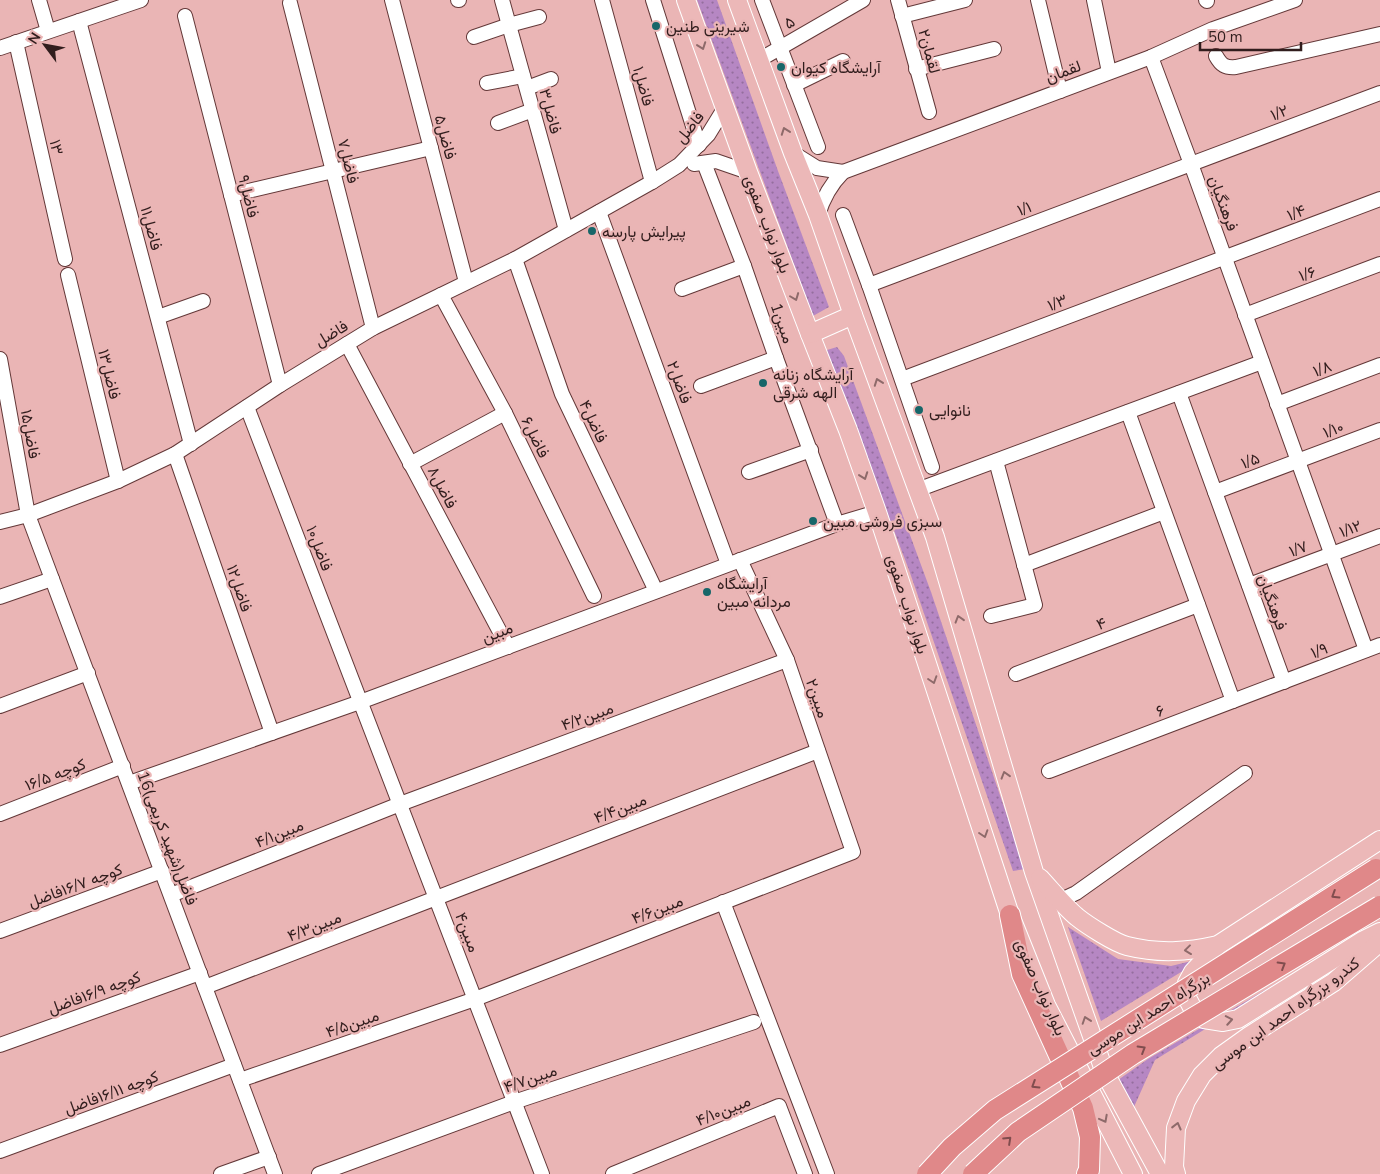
<svg xmlns="http://www.w3.org/2000/svg" width="1380" height="1174" viewBox="0 0 1380 1174" font-family="'Nunito Sans',Vazirmatn,sans-serif">
	<defs>
		<pattern id="grass-dots" width="8" height="8" patternUnits="userSpaceOnUse" patternTransform="scale(1.25)"><rect width="8" height="8" fill="#b687c3"/><path d="M2 2h.1M6 6h.1" fill="none" stroke="#956e9e" stroke-width="1.8" stroke-linecap="round"/></pattern>
	</defs>
	<rect width="100%" height="100%" fill="#eab5b5"/>
	<!-- grass -->
	<g fill="url(#grass-dots)">
		<polygon points="697,0 717,0 778,171 829,307 813,316"/>
		<polygon points="837,347 844,356 931,592 1025,869 1013,871 909,570 831,365 827,350"/>
		<polygon points="1068,927 1118,959 1171,966 1204,958 1101,1021"/>
		<polygon points="1338,947 1155,1060 1129,1118 1118,1080 1148,1059"/>
	</g>
	<g fill="none" stroke-linecap="round" stroke-linejoin="round">
		<defs>
			<g id="minor">
				<polyline points="39,0 48,31"/>
				<polyline points="392,0 466,282"/>
				<polyline points="458,0 459,0"/>
				<polyline points="502,0 566,230"/>
				<polyline points="602,0 652,182"/>
				<polyline points="653,0 699,145"/>
				<polyline points="762,0 818,147"/>
				<polyline points="898,0 929,112"/>
				<polyline points="1038,0 1060,91"/>
				<polyline points="1094,0 1109,72"/>
				<polyline points="1206,0 1207,1"/>
				<polyline points="290,3 373,328"/>
				<polyline points="185,16 280,385"/>
				<polyline points="902,16 965,0"/>
				<polyline points="79,21 191,444"/>
				<polyline points="474,37 509,25 539,17"/>
				<polyline points="16,42 65,259"/>
				<polyline points="0,48 141,0"/>
				<path d="M1216,56c5,9 9,12 20,11l144,-33"/>
				<polyline points="1151,57 1191,164 1366,650"/>
				<polyline points="759,60 863,0"/>
				<polyline points="916,69 994,49"/>
				<polyline points="487,83 523,76"/>
				<polyline points="794,85 843,61"/>
				<polyline points="527,88 551,79"/>
				<polyline points="498,123 533,110"/>
				<polyline points="793,153 817,168 843,172"/>
				<polyline points="704,163 744,266 776,358 837,524"/>
				<polyline points="694,164 716,161 748,172"/>
				<polyline points="231,195 431,148"/>
				<polyline points="599,212 728,564"/>
				<path d="M818,215c5,-17 12,-30 25,-43l308,-115 62,-28 82,-29"/>
				<polyline points="843,215 869,285 932,467"/>
				<polyline points="515,259 562,394 656,591"/>
				<polyline points="68,275 118,481"/>
				<polyline points="869,285 1380,93"/>
				<polyline points="682,289 744,266"/>
				<polyline points="441,295 505,413 594,596"/>
				<polyline points="1245,315 1380,264"/>
				<polyline points="158,317 203,301"/>
				<polyline points="347,344 508,647"/>
				<polyline points="0,359 28,515 275,1174"/>
				<polyline points="902,379 1380,199"/>
				<polyline points="701,386 776,358"/>
				<polyline points="1179,393 1284,682"/>
				<polyline points="1277,404 1380,365"/>
				<polyline points="247,407 542,1174"/>
				<polyline points="1128,412 1233,701"/>
				<polyline points="175,454 272,733"/>
				<polyline points="410,464 505,413"/>
				<polyline points="749,472 811,450"/>
				<polyline points="917,490 1262,362"/>
				<polyline points="1215,492 1380,430"/>
				<polyline points="0,522 28,515 118,481 175,454 280,385 373,328 515,259 652,182 679,165 708,135 724,109"/>
				<polyline points="1024,565 1164,512"/>
				<polyline points="1249,585 1380,536"/>
				<polyline points="0,597 52,579"/>
				<polyline points="991,616 1035,605 996,461"/>
				<polyline points="1016,674 1198,605"/>
				<polyline points="0,706 88,673"/>
				<polyline points="1049,771 1380,645"/>
				<polyline points="129,783 360,702 837,524 877,512"/>
				<polyline points="0,814 123,766"/>
				<polyline points="171,895 400,804 787,660"/>
				<polyline points="1061,900 1076,893 1245,773"/>
				<polyline points="723,902 827,1174"/>
				<polyline points="0,931 162,871"/>
				<polyline points="205,987 818,751"/>
				<polyline points="0,1045 200,973"/>
				<polyline points="240,1080 475,999 853,852 787,660 740,560"/>
				<polyline points="0,1151 234,1065"/>
				<polyline points="221,1174 269,1157"/>
				<polyline points="319,1174 514,1102 754,1022"/>
				<polyline points="613,1174 779,1106 805,1174"/>
			</g>
			<g id="major">
				<polyline points="686,0 748,172 810,334 848,430 877,512 1010,915 1046,1005 1133,1174"/>
				<polyline points="737,0 793,153 818,215 853,315 935,537 1034,872 1105,1073 1160,1174"/>
				<polyline points="810,334 853,315"/>
				<path d="M1040,878c12,13 24,28 37,39 10,8 38,26 50,29 32,8 60,6 91,-1l162,-105"/>
				<polyline points="1218,945 1193,972 1187,983 1185,994 1193,1009 1204,1019 1223,1022 1238,1019 1362,941 1380,932"/>
				<polyline points="1176,1174 1174,1167 1176,1128 1186,1101 1202,1075 1221,1056 1249,1036 1334,982 1380,942"/>
			</g>
			<polyline id="highway" points="1010,915 1022,974 1083,1108 1090,1137 1089,1170 1087,1174"/>
		</defs>
		<!-- minor casing -->
		<use href="#minor" stroke="#633838" stroke-width="16"/>
		<!-- major casing -->
		<use href="#major" stroke="#fff" stroke-width="20"/>
		<!-- highway casing -->
		<use href="#highway" stroke="#fff" stroke-width="22"/>
		<!-- minor -->
		<use href="#minor" stroke="#fff" stroke-width="14"/>
		<!-- major -->
		<use href="#major" stroke="#ecb8b8" stroke-width="18"/>
		<!-- highway -->
		<use href="#highway" stroke="#e08889" stroke-width="20"/>
		<defs>
			<g id="highway-bridge">
				<polyline points="927,1174 952,1147 995,1110 1376,869"/>
				<polyline points="973,1174 1018,1132 1133,1054 1380,906"/>
			</g>
		</defs>
		<!-- highway-bridge casing -->
		<use href="#highway-bridge" stroke="#fff" stroke-width="22" stroke-linecap="butt"/>
		<!-- highway-bridge -->
		<use href="#highway-bridge" stroke="#e08889" stroke-width="20"/>
	</g>
	<!-- one-way arrows -->
	<defs><path id="oneway-chevron" d="M-2-3.5L2.5 0L-2 3.5" fill="none" stroke-width="1.6" stroke-linecap="round" stroke-linejoin="round" transform="scale(1.25)"/></defs>
	<g stroke="#8e6a6a">
		<use href="#oneway-chevron" transform="translate(702 46) rotate(70)"/>
		<use href="#oneway-chevron" transform="translate(785 131) rotate(-110)"/>
		<use href="#oneway-chevron" transform="translate(795 297) rotate(69)"/>
		<use href="#oneway-chevron" transform="translate(878 382) rotate(-110)"/>
		<use href="#oneway-chevron" transform="translate(864 476) rotate(70)"/>
		<use href="#oneway-chevron" transform="translate(959 619) rotate(-107)"/>
		<use href="#oneway-chevron" transform="translate(933 680) rotate(72)"/>
		<use href="#oneway-chevron" transform="translate(1005 775) rotate(-107)"/>
		<use href="#oneway-chevron" transform="translate(984 834) rotate(72)"/>
		<use href="#oneway-chevron" transform="translate(1188 950) rotate(173)"/>
		<use href="#oneway-chevron" transform="translate(1086 1020) rotate(-109)"/>
		<use href="#oneway-chevron" transform="translate(1229 1020) rotate(-10)"/>
		<use href="#oneway-chevron" transform="translate(1104 1119) rotate(62)"/>
		<use href="#oneway-chevron" transform="translate(1177 1126) rotate(-76)"/>
	</g>
	<g stroke="#804d4e">
		<use href="#oneway-chevron" transform="translate(1335 895) rotate(148)"/>
		<use href="#oneway-chevron" transform="translate(1282 965) rotate(-31)"/>
		<use href="#oneway-chevron" transform="translate(1142 1049) rotate(-31)"/>
		<use href="#oneway-chevron" transform="translate(1035 1085) rotate(148)"/>
		<use href="#oneway-chevron" transform="translate(1008 1140) rotate(-43)"/>
	</g>
	<!-- markers -->
	<g fill="#176669" stroke="#eab5b5" stroke-width="2">
		<circle cx="656" cy="26" r="5"/>
		<circle cx="781" cy="67" r="5"/>
		<circle cx="592" cy="231" r="5"/>
		<circle cx="763" cy="383" r="5"/>
		<circle cx="919" cy="410" r="5"/>
		<circle cx="813" cy="521" r="5"/>
		<circle cx="707" cy="592" r="5"/>
	</g>
	<g text-anchor="middle" stroke-width="4.5" stroke-linejoin="round" paint-order="stroke">
		<!-- street labels -->
		<g font-size="16" fill="#311d1d" stroke="#eab5b5">
			<text transform="translate(789 22) rotate(-30)" y="6">۵</text>
			<text transform="translate(930 51) rotate(75)" y="6">۲لقمان</text>
			<text transform="translate(1063 71) rotate(-21)" y="6">لقمان</text>
			<text transform="translate(644 86) rotate(74)" y="6">۱فاضل</text>
			<text transform="translate(551 111) rotate(75)" y="6">۳فاضل</text>
			<text transform="translate(1279 112) rotate(-21)" y="6">۱/۲</text>
			<text transform="translate(689 127) rotate(-51)" y="6">فاضل</text>
			<text transform="translate(446 137) rotate(75)" y="6">۵فاضل</text>
			<text transform="translate(57 147) rotate(77)" y="6">۱۳</text>
			<text transform="translate(349 161) rotate(76)" y="6">۷فاضل</text>
			<text transform="translate(249 196) rotate(76)" y="6">۹فاضل</text>
			<text transform="translate(1224 203) rotate(70)" y="6">فرهنگیان</text>
			<text transform="translate(1024 208) rotate(-21)" y="6">۱/۱</text>
			<text transform="translate(1296 212) rotate(-21)" y="6">۱/۴</text>
			<text transform="translate(768 224) rotate(69)" y="6">بلوار نواب صفوی</text>
			<text transform="translate(152 228) rotate(75)" y="6">۱۱فاضل</text>
			<text transform="translate(1307 273) rotate(-20)" y="6">۱/۶</text>
			<text transform="translate(1057 302) rotate(-21)" y="6">۱/۳</text>
			<text transform="translate(783 323) rotate(71)" y="6">1مبین</text>
			<text transform="translate(331 333) rotate(-31)" y="6">فاضل</text>
			<text transform="translate(1322 368) rotate(-21)" y="6">۱/۸</text>
			<text transform="translate(110 374) rotate(76)" y="6">۱۳فاضل</text>
			<text transform="translate(680 382) rotate(70)" y="6">۲فاضل</text>
			<text transform="translate(594 421) rotate(65)" y="6">۴فاضل</text>
			<text transform="translate(1333 429) rotate(-21)" y="6">۱/۱۰</text>
			<text transform="translate(31 434) rotate(80)" y="6">۱۵فاضل</text>
			<text transform="translate(536 437) rotate(64)" y="6">۶فاضل</text>
			<text transform="translate(1250 460) rotate(-21)" y="6">۱/۵</text>
			<text transform="translate(443 487) rotate(62)" y="6">۸فاضل</text>
			<text transform="translate(1350 528) rotate(-21)" y="6">۱/۱۲</text>
			<text transform="translate(320 548) rotate(69)" y="6">۱۰فاضل</text>
			<text transform="translate(1298 548) rotate(-21)" y="6">۱/۷</text>
			<text transform="translate(240 588) rotate(71)" y="6">۱۲فاضل</text>
			<text transform="translate(1273 602) rotate(70)" y="6">فرهنگیان</text>
			<text transform="translate(908 604) rotate(72)" y="6">بلوار نواب صفوی</text>
			<text transform="translate(1101 623) rotate(-21)" y="6">۴</text>
			<text transform="translate(497 632) rotate(-21)" y="6">مبین</text>
			<text transform="translate(1319 650) rotate(-21)" y="6">۱/۹</text>
			<text transform="translate(818 698) rotate(71)" y="6">۲مبین</text>
			<text transform="translate(1160 710) rotate(-21)" y="6">۶</text>
			<text transform="translate(587 716) rotate(-20)" y="6">۴/۲مبین</text>
			<text transform="translate(55 774) rotate(-21)" y="6">کوچه ۱۶/۵</text>
			<text transform="translate(620 808) rotate(-21)" y="6">۴/۴مبین</text>
			<text transform="translate(279 833) rotate(-22)" y="6">۴/۱مبین</text>
			<text transform="translate(168 838) rotate(69)" y="6">16فاضل(شهید کریمی)</text>
			<text transform="translate(75 885) rotate(-20)" y="6">کوچه ۱۶/۷فاضل</text>
			<text transform="translate(657 909) rotate(-21)" y="6">۴/۶مبین</text>
			<text transform="translate(314 926) rotate(-21)" y="6">۴/۳مبین</text>
			<text transform="translate(468 932) rotate(69)" y="6">۴مبین</text>
			<text transform="translate(1041 987) rotate(66)" y="6">بلوار نواب صفوی</text>
			<text transform="translate(94 992) rotate(-20)" y="6">کوچه ۱۶/۹فاضل</text>
			<text transform="translate(1148 1013) rotate(-32)" y="6">بزرگراه احمد ابن موسی</text>
			<text transform="translate(1285 1013) rotate(-36)" y="6">کندرو بزرگراه احمد ابن موسی</text>
			<text transform="translate(352 1023) rotate(-19)" y="6">۴/۵مبین</text>
			<text transform="translate(530 1078) rotate(-19)" y="6">۴/۷مبین</text>
			<text transform="translate(111 1092) rotate(-20)" y="6">کوچه ۱۶/۱۱فاضل</text>
			<text transform="translate(723 1110) rotate(-22)" y="6">۴/۱۰مبین</text>
		</g>
		<!-- poi labels -->
		<g font-size="16" fill="#311d1d" stroke="#eab5b5" text-anchor="start">
			<text x="666" y="32">شیرینی طنین</text>
			<text x="791" y="73">آرایشگاه کیوان</text>
			<text x="602" y="237">پیرایش پارسه</text>
			<text x="773" y="380">آرایشگاه زنانه<tspan x="773" dy="18">الهه شرقی</tspan></text>
			<text x="929" y="416">نانوایی</text>
			<text x="823" y="527">سبزی فروشی مبین</text>
			<text x="717" y="589">آرایشگاه<tspan x="717" dy="18">مردانه مبین</tspan></text>
		</g>
	</g>
	<!-- north arrow -->
	<g transform="translate(45 45) rotate(302)" stroke="#eab5b5" stroke-width="4" paint-order="stroke">
	<path d="M0-4L9 19L0 12L-9 19Z" fill="#311d1d"/>
	<text y="-8" font-size="14" font-weight="bold" text-anchor="middle" fill="#311d1d">N</text>
	</g>
	<!-- scale -->
	<path d="M1200 42v8h101v-8" fill="none" stroke="#311d1d" stroke-width="2.5"/>
	<text x="1208" y="42" font-size="15" fill="#311d1d" stroke="#eab5b5" stroke-width="4" paint-order="stroke">50 m</text>
</svg>
